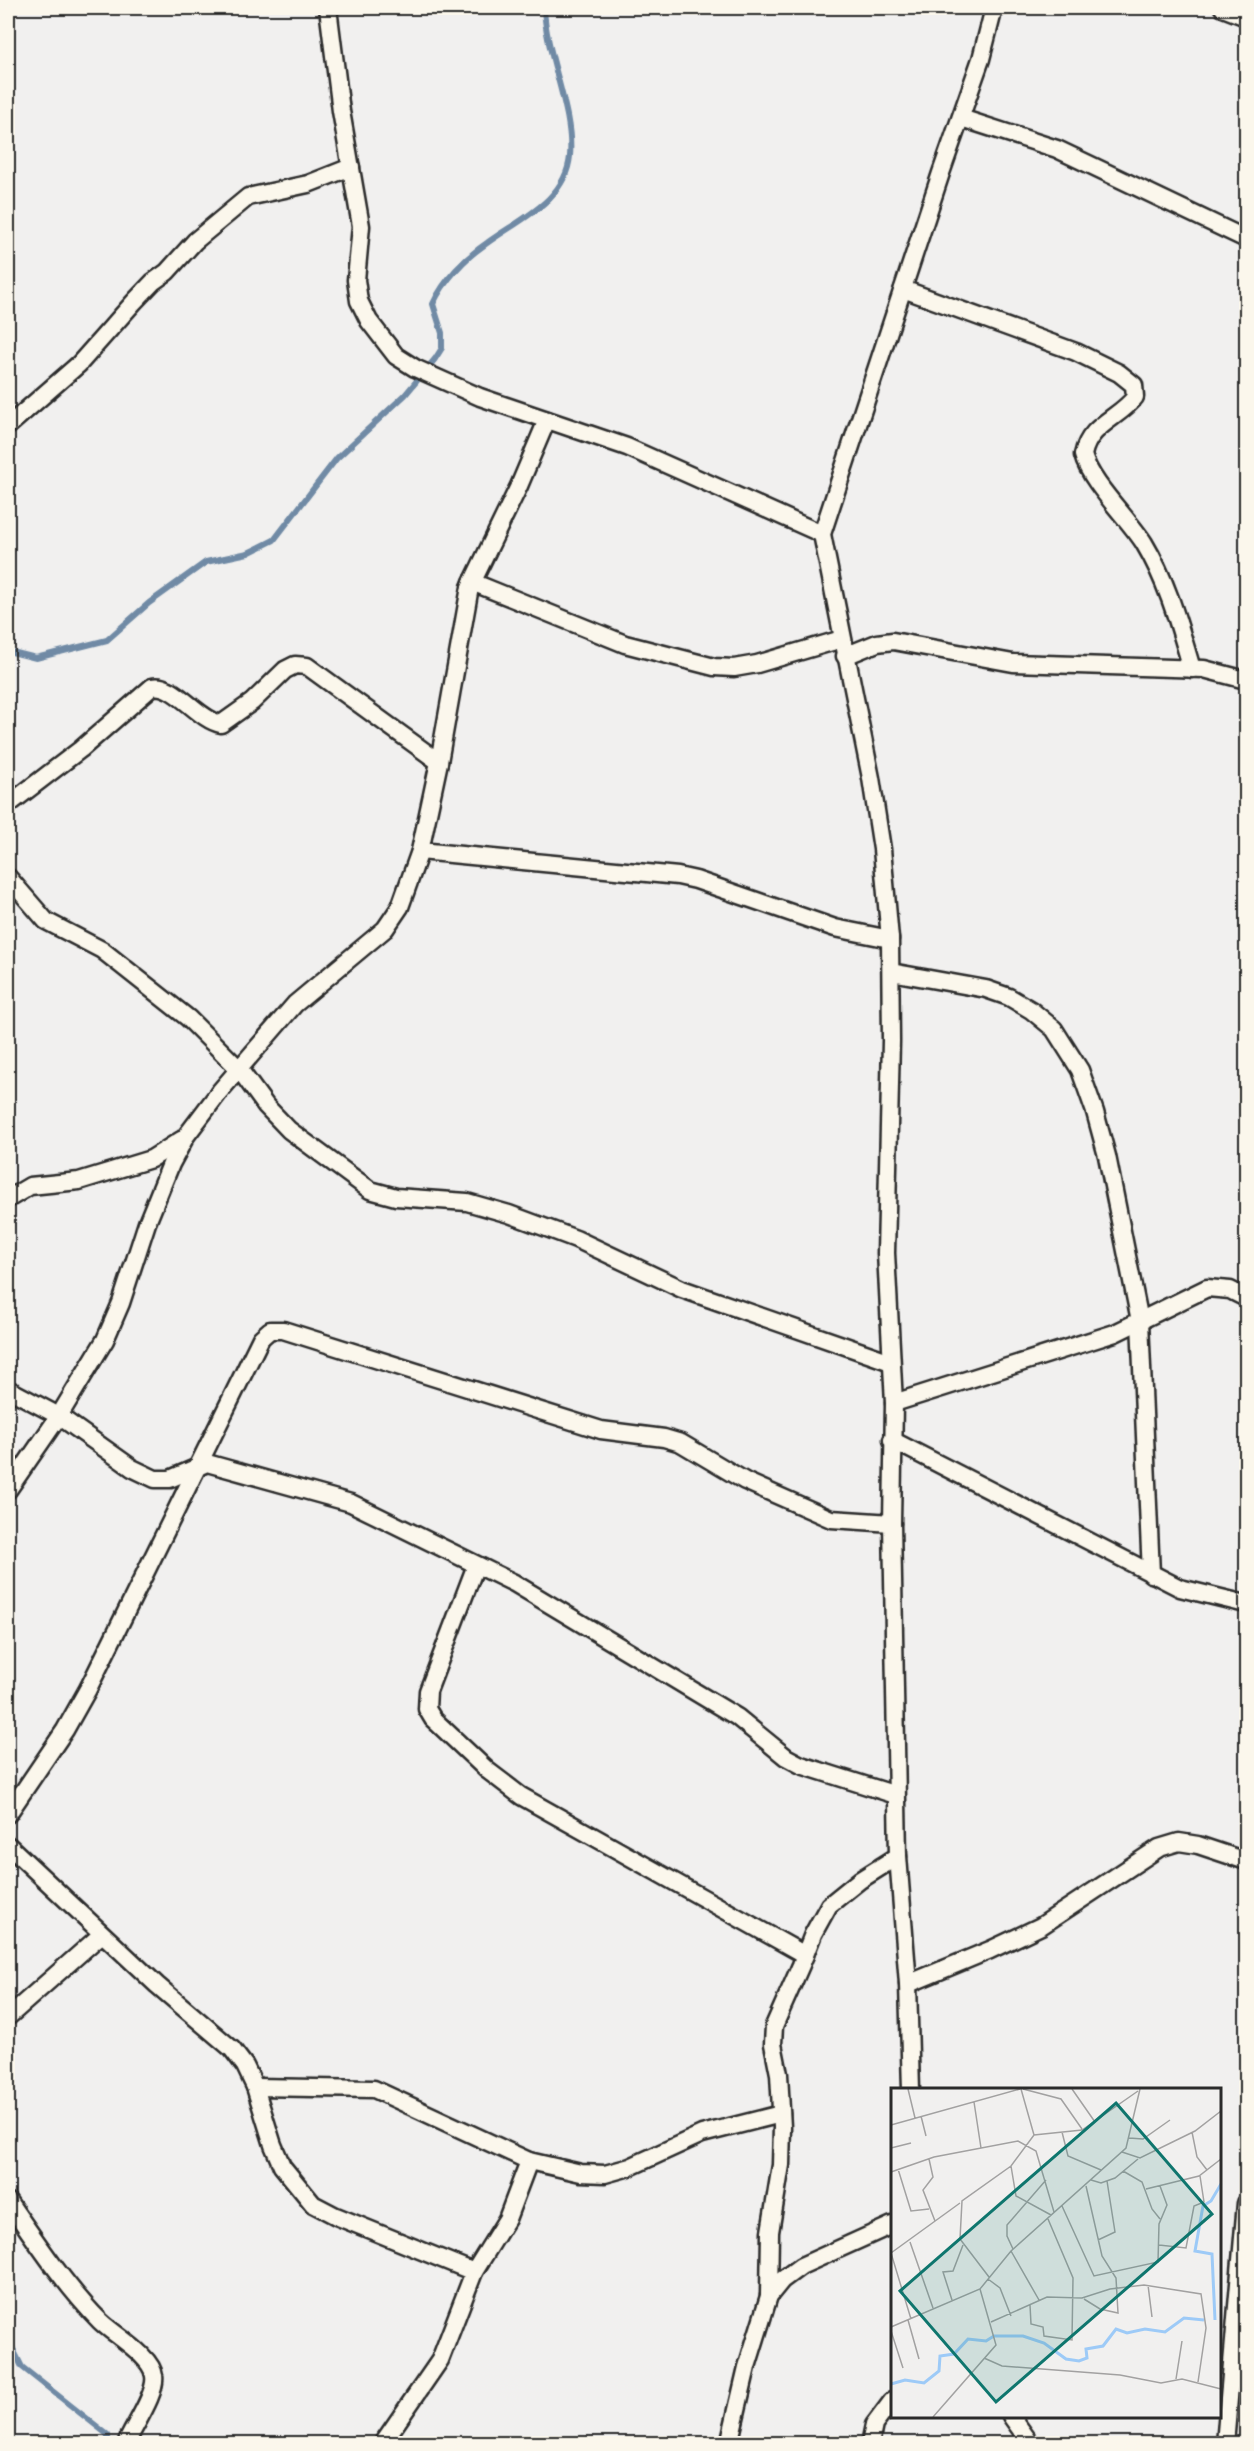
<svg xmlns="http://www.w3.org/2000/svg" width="1254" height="2451" viewBox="0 0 1254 2451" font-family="Kalam,sans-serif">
	<rect width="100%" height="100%" fill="#f1f0ef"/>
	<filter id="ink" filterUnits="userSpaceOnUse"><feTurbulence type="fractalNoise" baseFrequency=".0167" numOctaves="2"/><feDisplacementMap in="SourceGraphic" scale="12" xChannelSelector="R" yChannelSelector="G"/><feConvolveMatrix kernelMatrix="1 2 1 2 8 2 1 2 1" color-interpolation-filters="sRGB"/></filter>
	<g filter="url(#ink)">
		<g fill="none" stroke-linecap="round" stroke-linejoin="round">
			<!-- stream -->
			<g stroke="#6f8aa5" stroke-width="6">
				<path d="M8,651l28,7 71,-18 42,-37 57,-41 42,-9 26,-13 63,-82 68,-63 30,-36 7,-11v-15l-9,-29c11,-24 32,-46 54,-61 31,-23 79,-42 83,-87 4,-45 -24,-100 -26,-148"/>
				<polyline points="8,2339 22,2367 108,2435 108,2444"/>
			</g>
			<defs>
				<g id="street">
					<polyline points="328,8 341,111 361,226 356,280 359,301 369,321 396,356 415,368 480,397 627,447 822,534"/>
					<polyline points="1223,8 1246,17"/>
					<polyline points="961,118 1057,149 1246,239"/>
					<path d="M903,289l173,63 43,21 15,12 1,12c-15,21 -46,27 -52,58 7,27 45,63 61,88 24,40 35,82 48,126"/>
					<polyline points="8,426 79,364 134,302 153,282 167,272 195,241 248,197 308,184 351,167"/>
					<polyline points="472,582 625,644 714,667 734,668 757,664 842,639"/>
					<polyline points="845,656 877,643 893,641 1013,663 1204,669 1246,680"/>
					<path d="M8,805l73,-56 71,-62c21,-6 46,33 69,37l31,-22 33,-32 10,-5 12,1 132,96"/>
					<polyline points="420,851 678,876 696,880 835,928 890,939"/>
					<polyline points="8,877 46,921 102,950 188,1018 239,1069 266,1106 289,1130 370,1190 396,1197 467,1202 509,1214 576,1239 682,1289 891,1362"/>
					<polyline points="891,972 986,989 1009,997 1031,1010 1054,1029 1080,1070 1095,1112 1107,1156 1140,1321 1151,1574"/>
					<polyline points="8,1199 30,1186 79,1181 151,1159 181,1140"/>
					<polyline points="8,1389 59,1416 132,1468 155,1479 170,1479 207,1463 351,1503 514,1583 737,1717 786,1757 801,1765 896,1795"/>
					<polyline points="894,1403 1115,1333 1207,1288 1230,1290 1246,1298"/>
					<polyline points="892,1440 1180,1588 1246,1604"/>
					<polyline points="8,1490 59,1416 105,1340 121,1303 147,1223 171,1164 186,1136 220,1091 295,1004 385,929 400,907 420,851 439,762 470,587 519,486 547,420"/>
					<polyline points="476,1565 428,1691 427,1709 433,1719 487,1770 521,1796 805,1955"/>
					<polyline points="8,1814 65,1730 88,1689 261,1338 270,1330 283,1330 601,1430 664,1438 681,1443 745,1481 831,1519 892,1523"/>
					<polyline points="8,1845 157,1985 232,2049 245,2066 255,2087 273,2145 282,2166 313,2204 336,2216 474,2272"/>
					<polyline points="908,1984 990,1950 1041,1926 1159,1848 1179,1842 1198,1845 1246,1861"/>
					<polyline points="8,2017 102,1934"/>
					<polyline points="255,2087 374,2089 529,2161 581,2173 605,2174 630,2167 702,2134 781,2114"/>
					<polyline points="911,2090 908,1984 898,1856 892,1523 894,1403 886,1253 891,1041 890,939 882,849 871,778 822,534 941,173 981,59 994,8"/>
					<path d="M8,2201c27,39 59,87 92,120 14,14 52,35 54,55 3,17 -21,51 -28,68"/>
					<polyline points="769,2296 770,2232 781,2165 782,2127 779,2074 773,2044 774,2026 801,1965 813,1934 829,1905 860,1880 898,1856"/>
					<polyline points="1011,2416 1031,2444"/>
					<polyline points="382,2444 440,2360 474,2272 507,2219 529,2161"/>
					<polyline points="729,2444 747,2367 769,2296 782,2280 801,2266 892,2225"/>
					<polyline points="870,2444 874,2425 892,2401"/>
					<polyline points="1225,2444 1246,2203"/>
				</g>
			</defs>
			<!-- street casing -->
			<use href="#street" stroke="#2b2b2b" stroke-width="21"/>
			<!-- street -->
			<use href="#street" stroke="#fbf7ec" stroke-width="16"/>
		</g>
	</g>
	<!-- overview -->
	<g transform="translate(891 2088)">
		<rect width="330" height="330" fill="#f1f0ef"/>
		<path fill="none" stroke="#9dcaf7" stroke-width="3" d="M324,232l-3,-66 -17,-3 8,-45 8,-5 10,-17M0,296l14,-4 19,3 15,-12 1,-15 14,-2 14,-15 18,2 8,-5h29l21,7 22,16 13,2 8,-3 -1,-9 17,-3 13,-17 11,4 18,-4 20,3 19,-14 20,2"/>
		<path fill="none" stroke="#a2a1a1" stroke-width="1.5" d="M17,1l7,29M130,1l13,46M132,1l38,10 21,30M181,1l23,33M83,14l7,46M30,28l5,20M0,37l129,-36M171,44l6,24 33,14M301,44l5,25 10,13M238,50l14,1 27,-19M0,60l20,-5M231,64l18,6 55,-27 26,-20M38,71l4,18 -10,13 12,31M120,78l5,30 35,19M7,81l13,42 18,-2M232,83l19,11 10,27 8,10M0,84l43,-15 84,-16 18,10 18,61M200,92l10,3 14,-5 23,-19M255,101l53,-13 22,-17M171,118l32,70 64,-14 1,-38 8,-19 -7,-19M207,152l17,-8 -8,-51M19,154l23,66M268,157l27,3 8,-42 10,-4 -4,-26M122,161l-6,-13v-11l39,-45M120,163l28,49M98,189l-29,-38 2,-38 49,-35 23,-31 48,-5 56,-39M97,191l12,9 11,28M257,197l4,32M193,211l16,10 18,4 -2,-35 -14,-22 -16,-70M61,212l-9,-28 10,-1 10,-26M139,217l1,19 12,3 1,9 28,4 1,-62 -25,-59M20,231l-20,-66 69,-50M17,232l11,39M100,234l56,-25 35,1 28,-9 34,-4 57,9 5,34 -8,54M0,239l89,-38 31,-38 115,-103 14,-59M0,243l12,37M93,270l18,8 118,9 41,8 21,-4 39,10M285,291l6,-38M42,329l63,-72 -16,-56"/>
		<path fill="#0f766e" fill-opacity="0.15" stroke="#0f766e" stroke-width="3" d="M225,15l96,111 -216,188 -96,-111z"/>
		<rect width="330" height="330" fill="none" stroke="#2b2b2b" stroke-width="3"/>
	</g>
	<!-- margin -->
	<rect width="1254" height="2451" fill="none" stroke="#fbf7ec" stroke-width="30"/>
	<rect x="15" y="15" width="1224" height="2421" fill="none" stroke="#2b2b2b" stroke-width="2" filter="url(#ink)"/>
</svg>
